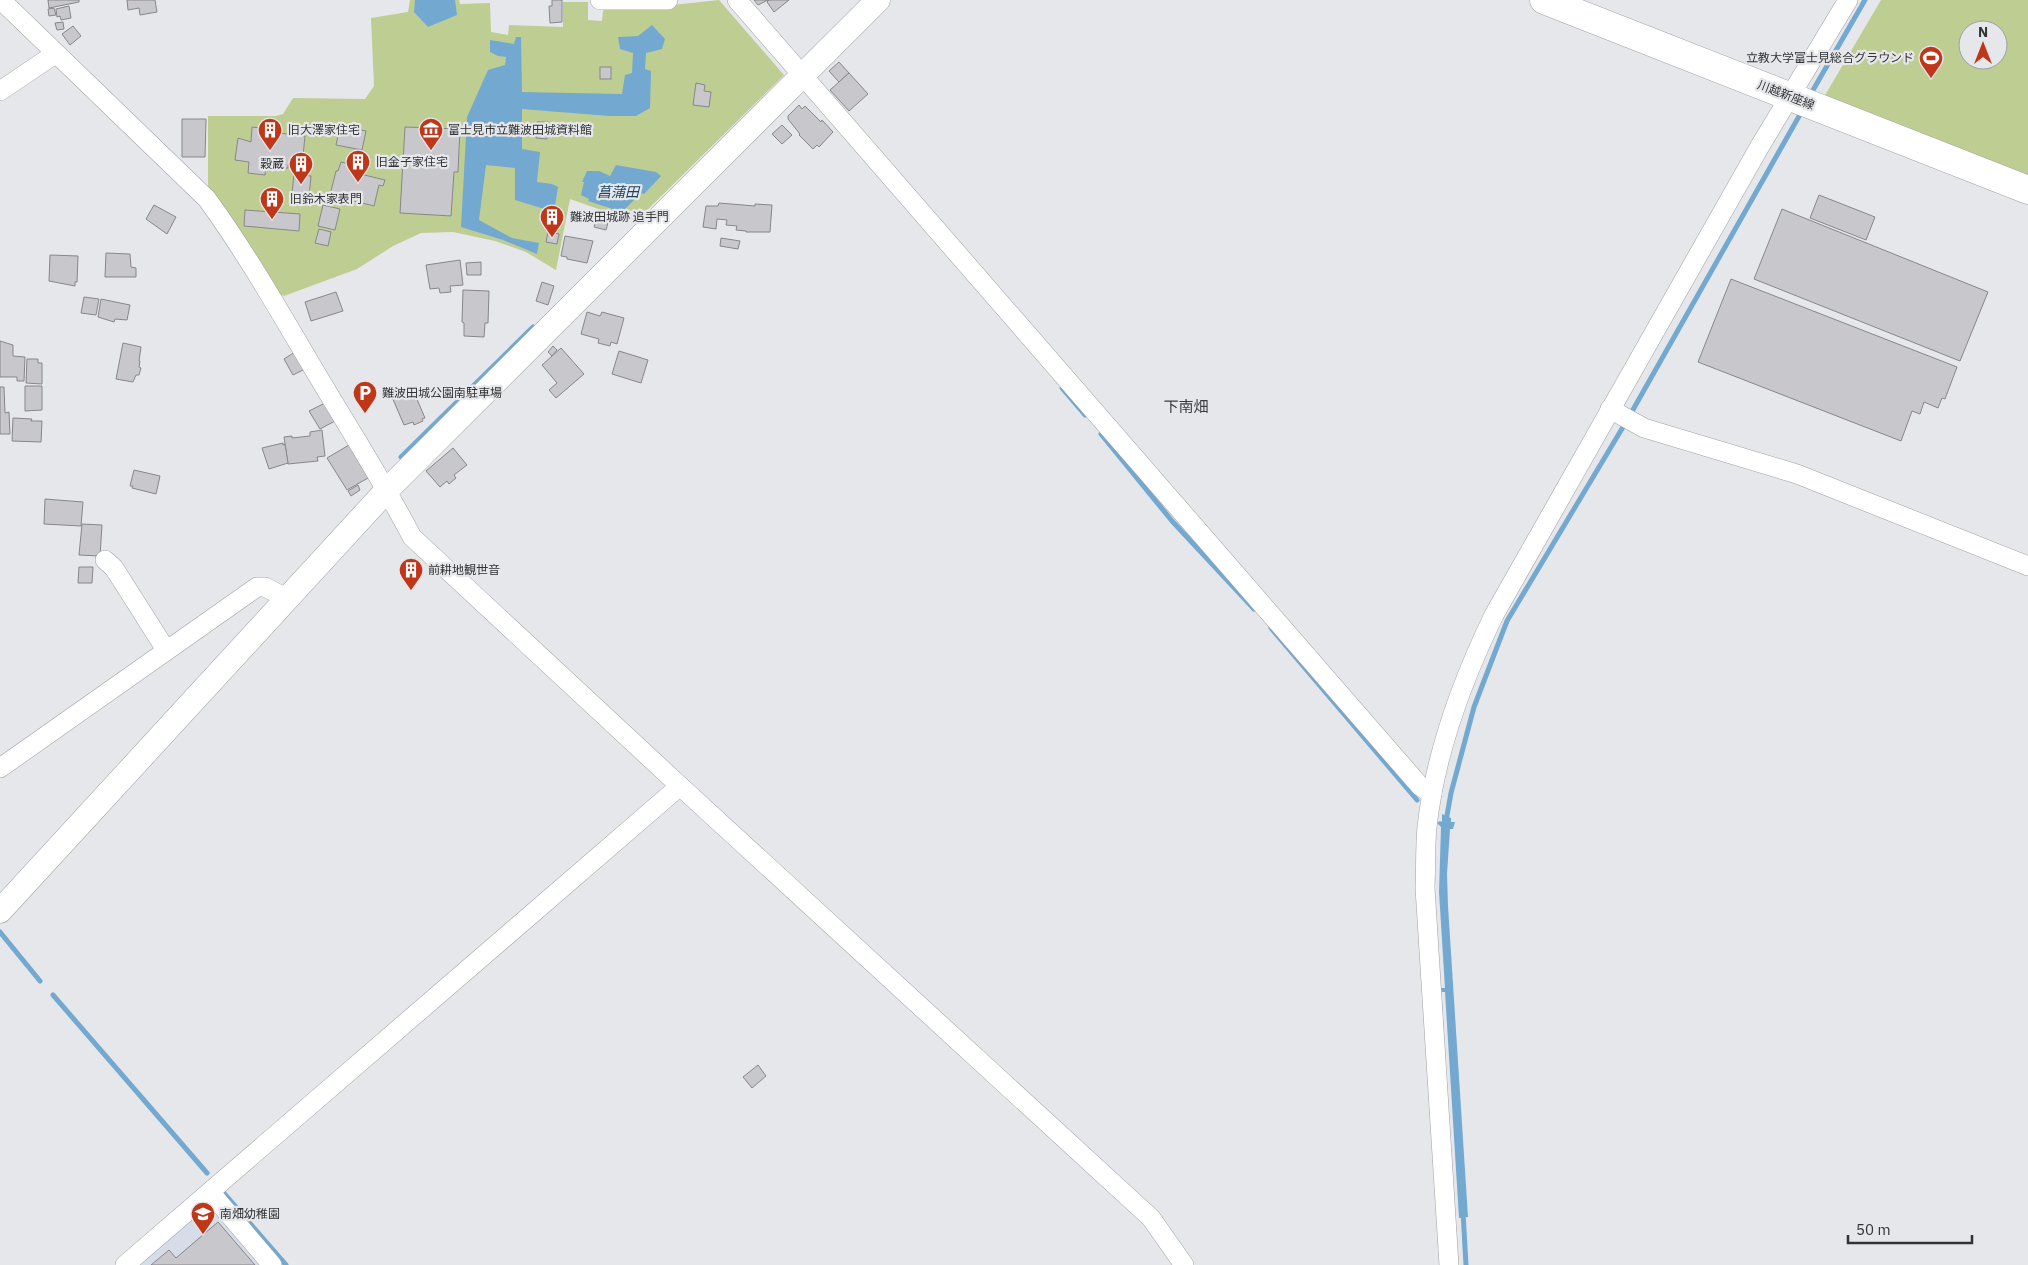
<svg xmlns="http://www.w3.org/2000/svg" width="2028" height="1265" viewBox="0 0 2028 1265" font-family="'IBM Plex Sans','Noto Sans JP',sans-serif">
	<rect width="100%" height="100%" fill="#e5e7eb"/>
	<!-- built -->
	<polygon fill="#d7dde8" points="205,1205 210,1206 261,1265 136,1265"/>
	<!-- green -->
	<g fill="#becd92" fill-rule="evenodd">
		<polygon points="410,0 459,0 460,4 490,3 491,32 508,35 509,25 563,27 563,2 588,2 588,20 602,21 603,11 608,6 654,7 719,0 784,75 635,222 570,199 556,270 526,252 495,241 453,232 421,233 393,246 357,269 284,296 276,292 208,187 208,116 276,116 283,114 293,98 365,99 374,86 371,18 408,12"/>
		<path d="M1881,0h147v177l-204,-80zM1968,30h30v30h-30z"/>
	</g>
	<!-- water -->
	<g fill="#73a9d1">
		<polygon points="415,0 455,0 457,15 428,27 414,12"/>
		<polygon points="652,25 665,39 662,49 646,53 645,69 651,71 650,108 636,116 609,116 522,109 522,149 540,152 537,182 552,184 558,187 554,212 515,200 515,168 486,165 479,220 512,238 539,243 537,254 503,240 461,227 467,117 488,70 505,65 506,57 498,56 490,52 490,40 514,44 516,37 521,37 522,92 622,94 625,75 632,73 633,53 620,49 618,37 638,36"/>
		<polygon points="616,165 656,172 661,176 644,194 641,193 622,212 588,201 589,199 581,195 584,182 582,182 587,171 599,171 610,176"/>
		<polygon points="1442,814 1451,818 1451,822 1455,822 1453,829 1450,829 1447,874 1448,906 1468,1217 1459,1218 1445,992 1442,992 1441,988 1445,988 1439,892 1441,827 1437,823 1440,821 1442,822"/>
	</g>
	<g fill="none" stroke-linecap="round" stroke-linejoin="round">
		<!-- stream -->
		<g stroke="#73a9d1" stroke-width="5">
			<polyline points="1809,97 1865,0"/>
			<polyline points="1062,388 1085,415"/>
			<polyline points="1630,415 1802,111"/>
			<polyline points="1101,434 1172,521 1254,609"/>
			<polyline points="401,457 533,327"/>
			<polyline points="1271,628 1417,800"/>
			<polyline points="1446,821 1451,793 1474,707 1507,621 1626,422"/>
			<polyline points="0,932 40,981"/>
			<polyline points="53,995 207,1173"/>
			<polyline points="222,1191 286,1265"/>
			<polyline points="1463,1212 1466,1265"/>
		</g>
	</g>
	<!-- building -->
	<g fill="#c8c8cc" stroke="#87878a">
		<polygon points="48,0 79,0 79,2 49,8"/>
		<polygon points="127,0 155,0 157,12 140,15 139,8 128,10"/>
		<polygon points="552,0 562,0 562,22 550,23 549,6 552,6"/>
		<polygon points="754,0 768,0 758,5"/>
		<polygon points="769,0 789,0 774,12 767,2"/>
		<polygon points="69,6 71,18 61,20 60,16 57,17 56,9"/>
		<polygon points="54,8 56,15 49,16 48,9"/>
		<polygon points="63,22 64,29 57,30 55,23"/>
		<polygon points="73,26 81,36 70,45 62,34"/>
		<polygon points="839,62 849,73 839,82 829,71"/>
		<rect x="600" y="67" width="11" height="12"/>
		<polygon points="849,73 868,94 849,111 830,90"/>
		<polygon points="696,83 705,85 704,91 711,92 709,107 693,105"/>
		<polygon points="799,105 802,109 805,106 821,122 822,120 833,132 819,147 817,145 813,149 799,135 800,134 788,119 788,116"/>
		<polygon points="182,119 206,119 205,157 182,157"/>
		<polygon points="537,122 548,122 547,139 536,138"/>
		<polygon points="782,125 792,135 782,144 772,134"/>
		<polygon points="340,126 366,131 362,150 336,145"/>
		<polygon points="252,127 278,130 278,133 305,136 302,166 288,165 288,168 279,168 280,165 266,163 265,175 248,173 249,162 235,160 238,138 251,142"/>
		<polygon points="405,127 460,129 458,172 454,172 451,216 400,213"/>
		<polygon points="341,162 358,166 356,173 385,180 383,186 379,185 374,206 330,195 336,171 338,171"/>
		<polygon points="294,174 311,176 309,196 292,194"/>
		<polygon points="1819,195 1875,217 1866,240 1810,218"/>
		<polygon points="719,203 755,206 755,204 772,205 770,232 746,232 746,231 736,230 737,226 726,225 727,220 717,219 716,229 703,227 706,206 718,206"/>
		<polygon points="154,205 176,217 167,234 146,219"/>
		<polygon points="323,205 340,209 335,230 318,226"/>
		<polygon points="1782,209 1988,292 1960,361 1754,279"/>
		<polygon points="245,210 300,214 299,231 244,226"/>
		<polygon points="598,215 609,219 606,230 594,227"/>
		<polygon points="319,229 331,232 328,246 315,243"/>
		<polygon points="548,232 559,234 557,244 546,242"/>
		<polygon points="565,236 593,241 587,263 567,259 567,257 561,256"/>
		<polygon points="721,238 740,241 738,249 720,246"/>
		<polygon points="106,253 130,254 131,267 136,268 136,277 105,277"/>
		<polygon points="50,255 78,256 77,282 75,282 75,286 49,281"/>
		<polygon points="460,260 463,285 450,286 451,292 440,293 439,288 430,289 426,265"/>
		<polygon points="481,262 481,275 467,275 466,263"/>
		<polygon points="1731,279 1957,367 1945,399 1942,398 1938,408 1924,402 1920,414 1912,411 1901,441 1698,362"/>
		<polygon points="542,282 554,286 548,305 536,301"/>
		<polygon points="463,290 489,291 488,323 485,323 484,337 464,336 464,323 462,322"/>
		<polygon points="336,292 343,311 311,321 305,302"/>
		<polygon points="84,297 99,299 96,315 81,313"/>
		<polygon points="101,299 130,305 127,320 115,319 114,322 98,317"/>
		<polygon points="587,312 600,316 602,312 624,318 617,344 611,342 610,346 598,343 599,339 581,334"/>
		<polygon points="0,341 13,345 13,356 25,357 24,381 17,381 17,377 0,377"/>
		<polygon points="123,343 141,347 139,361 140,361 139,367 141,368 139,375 136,375 133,382 116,379"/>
		<polygon points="553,346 557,350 552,356 548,352"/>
		<polygon points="561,348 584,374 556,398 549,390 557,383 542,365"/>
		<polygon points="619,351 648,360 641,383 612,374"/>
		<polygon points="295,352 305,369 293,375 284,359"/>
		<polygon points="27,359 38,359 38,363 42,363 42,384 26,383"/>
		<polygon points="25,386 42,386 42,410 25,411"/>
		<polygon points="0,387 4,387 5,413 9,412 10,434 0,434"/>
		<polygon points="411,389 413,390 425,418 422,419 423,421 414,425 413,422 404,425 392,397"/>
		<polygon points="325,403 335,421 320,429 309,411"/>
		<polygon points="13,418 32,419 31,421 42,421 41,442 12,441"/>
		<polygon points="322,430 325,456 317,457 318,461 288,464 284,437 292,436 292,438 310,436 310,432"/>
		<polygon points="283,443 283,445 285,444 288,463 269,469 262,448"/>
		<polygon points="349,445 368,478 347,490 327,458"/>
		<polygon points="453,448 467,465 454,475 456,478 449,484 447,481 440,487 426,471"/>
		<polygon points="134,470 160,476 156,494 132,488 133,486 130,486"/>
		<polygon points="358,485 360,490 351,496 348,491"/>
		<polygon points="45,499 83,502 81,526 44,524"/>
		<polygon points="82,524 102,525 100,556 79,555"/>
		<polygon points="79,567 93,567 92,583 78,583"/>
		<polygon points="758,1065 766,1076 752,1088 743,1077"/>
		<polygon points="218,1222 255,1265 151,1265 169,1250 176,1258"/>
	</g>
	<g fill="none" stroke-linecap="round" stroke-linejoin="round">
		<defs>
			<g id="minor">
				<path d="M1,0l206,199c40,55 74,115 109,174 32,54 67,108 96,164l268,249 471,432 33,47"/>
				<polyline points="600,0 668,0"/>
				<polyline points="737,0 1420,786 1432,794"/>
				<polyline points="0,91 55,54"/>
				<polyline points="1610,409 1644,428 1797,474 2028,566"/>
				<polyline points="105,560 114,568 166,650"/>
				<polyline points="0,768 257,587 265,587 286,598"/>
				<polyline points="210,1192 272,1265"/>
				<polyline points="125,1265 680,786"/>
				<path d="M1449,1265l-24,-377c1,-20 0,-41 2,-61 8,-73 35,-146 67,-212l266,-469 88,-146"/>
			</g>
			<polyline id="tertiary" points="0,911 387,490 878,0"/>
			<polyline id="secondary" points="1544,0 2028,190"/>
		</defs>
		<!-- minor casing -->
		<use href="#minor" stroke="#9fa1a4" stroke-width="20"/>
		<!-- tertiary casing -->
		<use href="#tertiary" stroke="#9fa1a4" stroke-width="25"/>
		<!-- secondary casing -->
		<use href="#secondary" stroke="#9fa1a4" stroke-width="29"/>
		<!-- minor -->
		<use href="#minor" stroke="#fff" stroke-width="19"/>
		<!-- tertiary -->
		<use href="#tertiary" stroke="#fff" stroke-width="24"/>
		<!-- secondary -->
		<use href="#secondary" stroke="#fff" stroke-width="28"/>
	</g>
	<!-- icons -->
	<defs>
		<symbol id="stadium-pin" viewBox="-11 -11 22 30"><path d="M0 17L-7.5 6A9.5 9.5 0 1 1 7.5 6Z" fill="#c03619" stroke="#e5e7eb"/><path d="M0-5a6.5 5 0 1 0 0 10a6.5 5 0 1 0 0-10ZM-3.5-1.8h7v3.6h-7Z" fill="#fff"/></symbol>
		<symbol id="building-pin" viewBox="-11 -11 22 30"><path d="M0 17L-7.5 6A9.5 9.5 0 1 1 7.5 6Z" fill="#c03619" stroke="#e5e7eb"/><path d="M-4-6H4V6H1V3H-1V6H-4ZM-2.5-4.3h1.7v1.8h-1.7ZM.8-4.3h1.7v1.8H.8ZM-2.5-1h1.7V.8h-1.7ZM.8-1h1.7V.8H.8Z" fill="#fff"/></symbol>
		<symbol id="museum-pin" viewBox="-11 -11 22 30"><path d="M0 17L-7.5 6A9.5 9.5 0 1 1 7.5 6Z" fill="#c03619" stroke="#e5e7eb"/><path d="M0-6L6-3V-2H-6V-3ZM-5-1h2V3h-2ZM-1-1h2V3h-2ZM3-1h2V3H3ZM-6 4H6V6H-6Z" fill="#fff"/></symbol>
		<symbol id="parking-pin" viewBox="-11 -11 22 30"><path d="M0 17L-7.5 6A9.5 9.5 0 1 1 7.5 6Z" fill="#c03619" stroke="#e5e7eb"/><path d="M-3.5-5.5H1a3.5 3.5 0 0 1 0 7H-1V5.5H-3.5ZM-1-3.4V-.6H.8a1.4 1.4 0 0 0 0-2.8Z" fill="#fff"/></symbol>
		<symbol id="school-pin" viewBox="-11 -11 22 30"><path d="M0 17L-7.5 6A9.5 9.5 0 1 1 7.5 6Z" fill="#c03619" stroke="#e5e7eb"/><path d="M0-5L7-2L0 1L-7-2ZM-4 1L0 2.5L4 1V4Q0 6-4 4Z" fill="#fff"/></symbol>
	</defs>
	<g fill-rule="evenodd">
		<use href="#stadium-pin" x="1917" y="44" width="28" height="38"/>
		<use href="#building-pin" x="256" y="116" width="28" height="38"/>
		<use href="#museum-pin" x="417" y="116" width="28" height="38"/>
		<use href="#building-pin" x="344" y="148" width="28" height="38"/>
		<use href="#building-pin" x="287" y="150" width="28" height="38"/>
		<use href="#building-pin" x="258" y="185" width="28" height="38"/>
		<use href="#building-pin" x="538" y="203" width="28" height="38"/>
		<use href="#parking-pin" x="351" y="379" width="28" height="38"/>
		<use href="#building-pin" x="397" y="556" width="28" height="38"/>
		<use href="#school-pin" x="189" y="1200" width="28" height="38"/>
	</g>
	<g text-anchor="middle" stroke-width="4.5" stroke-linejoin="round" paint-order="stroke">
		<!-- poi labels -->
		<g font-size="12" fill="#313233" stroke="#e5e7eb" text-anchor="start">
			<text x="1914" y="62" text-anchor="end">立教大学富士見総合グラウンド</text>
			<text x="288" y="134">旧大澤家住宅</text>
			<text x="448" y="134">富士見市立難波田城資料館</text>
			<text x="376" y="166">旧金子家住宅</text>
			<text x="284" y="168" text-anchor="end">穀蔵</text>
			<text x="290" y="203">旧鈴木家表門</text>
			<text x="570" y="221">難波田城跡 追手門</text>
			<text x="382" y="397">難波田城公園南駐車場</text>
			<text x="428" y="574">前耕地観世音</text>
			<text x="220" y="1218">南畑幼稚園</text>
		</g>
		<!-- street labels -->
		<g font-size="12" fill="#313233" stroke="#e5e7eb">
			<text transform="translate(1786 95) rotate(21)" y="4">川越新座線</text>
		</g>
		<!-- water labels -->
		<g font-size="14" font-style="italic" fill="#1b4561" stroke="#e5e7eb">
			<text x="618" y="197">菖蒲田</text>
		</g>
		<!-- quarter labels -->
		<g font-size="15" fill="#3c3d40" stroke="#e5e7eb">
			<text x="1186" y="412">下南畑</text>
		</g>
	</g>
	<!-- north arrow -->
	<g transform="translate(1983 45)"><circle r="24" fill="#e5e7eb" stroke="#9d9fa1"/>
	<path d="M0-4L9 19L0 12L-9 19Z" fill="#c03619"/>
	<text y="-8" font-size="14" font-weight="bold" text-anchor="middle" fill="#313233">N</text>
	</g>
	<!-- scale -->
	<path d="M1848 1235v8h124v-8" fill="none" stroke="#313233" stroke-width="2.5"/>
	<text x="1856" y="1235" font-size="15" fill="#313233" stroke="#e5e7eb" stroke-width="4" paint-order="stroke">50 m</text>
</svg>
